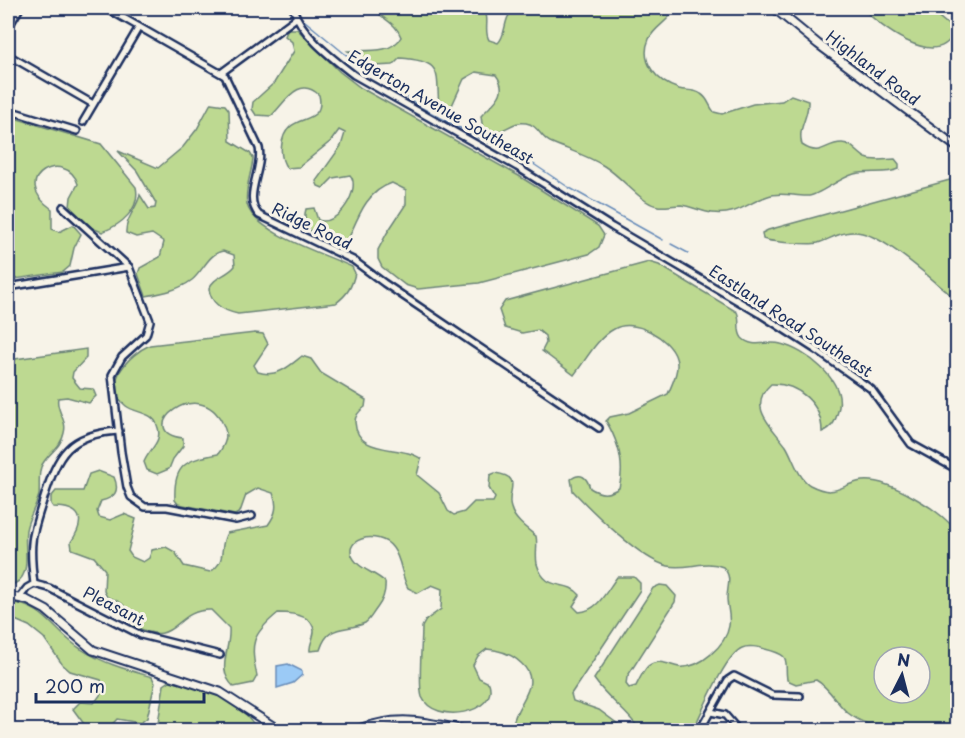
<svg xmlns="http://www.w3.org/2000/svg" width="965" height="738" viewBox="0 0 965 738" font-family="'Playpen Sans',sans-serif">
	<rect width="100%" height="100%" fill="#f7f3e8"/>
	<filter id="ink" filterUnits="userSpaceOnUse"><feTurbulence type="fractalNoise" baseFrequency=".0167" numOctaves="2"/><feDisplacementMap in="SourceGraphic" scale="12" xChannelSelector="R" yChannelSelector="G"/><feConvolveMatrix kernelMatrix="1 2 1 2 8 2 1 2 1" color-interpolation-filters="sRGB"/></filter>
	<g filter="url(#ink)">
		<!-- green -->
		<g fill="#bdd991" stroke="#6c8478" stroke-width="1.5" fill-rule="evenodd">
			<path d="M374,8h109c8,11 0,22 6,32l9,3c9,-8 4,-23 16,-35 14,-1 55,4 65,0h96c-5,13 -20,18 -26,31 -10,23 8,43 30,50 7,2 15,0 22,5 8,5 7,11 13,18l8,2 31,-10 29,-3 9,-6 17,6c1,17 -11,26 -6,44 20,13 22,-2 40,-2 10,0 16,11 24,15 9,4 20,1 29,1l4,5v5c-14,6 -30,1 -45,5 -14,4 -36,21 -45,22 -13,1 -28,-5 -41,0 -21,7 -31,20 -56,17 -10,-1 -21,-7 -31,-8 -13,0 -22,5 -35,-4 -15,-10 -26,-25 -42,-35 -17,-11 -36,-16 -54,-24 -10,-5 -12,-17 -24,-19 -17,-3 -19,13 -43,8l-2,-15c12,-13 29,-23 15,-41l-20,-3 -12,7 -15,33 -10,-5c-3,-35 5,-46 -39,-49l-7,7 -18,1 -27,-15c19,-1 44,3 53,-14 -5,-15 -19,-17 -27,-29z"/>
			<path d="M863,8h69l2,5 18,15 1,7c-18,34 -75,-9 -90,-27z"/>
			<path d="M288,29h9l43,43 21,16 158,88 79,50 6,9 -5,12 -10,7 -110,29 -61,6 -13,-4 -23,-18 -4,-8v-9l9,-17 19,-29v-14l-14,-7c-27,9 -34,35 -45,59 -18,4 -48,-9 -41,-33l8,-1 4,12c20,8 44,-32 32,-45l-17,3 -10,10 -5,-2 -2,-5 25,-35 4,-13 -6,-3 -8,11 -32,26 -12,1c-8,-10 -8,-31 3,-41 12,-11 35,-6 29,-32 -21,-20 -34,8 -48,21l-15,-1 -4,-6 1,-7 21,-19 20,-32 -2,-9 -7,-6z"/>
			<path d="M211,103l14,2 4,5 1,31 20,12 3,5c-1,15 -9,31 -6,46 5,28 81,51 105,63l3,6c-3,14 -8,22 -19,30l-98,11c-14,-3 -27,-9 -29,-25 4,-12 18,-13 26,-23l-1,-11 -11,-4c-14,2 -20,20 -31,29 -13,10 -30,13 -46,16l-8,-22 2,-6 20,-11 4,-15 -12,-8 -16,3 -10,-4c-1,-14 11,-25 14,-38l9,14 6,-1 1,-5 -19,-32 -19,-20 40,17 25,-21 14,-18z"/>
			<path d="M8,116l93,28 35,43c5,22 -15,38 -34,45l-10,-4 -22,-21 1,-10 7,-13c-11,-36 -72,-7 -26,25v20l7,3 14,-7 8,9 -7,14 -4,18 -7,6 -55,8z"/>
			<path d="M957,178v122c-23,-18 -68,-61 -95,-67 -17,-4 -29,5 -44,10 -8,2 -48,-1 -55,-4l-1,-6 6,-3z"/>
			<path d="M649,262l10,3 78,47c4,8 -1,19 5,26 11,11 26,2 39,6 24,6 63,35 58,63 -3,13 -5,20 -17,25 0,-28 -24,-49 -51,-48 -25,22 1,43 15,62 7,11 12,32 24,39 27,14 30,-1 52,-4 27,-3 80,30 95,51v198c-34,1 -80,6 -109,-17 -12,-10 -18,-25 -32,-33l-20,4 -9,-4c-3,-21 6,-24 -22,-31 -6,-2 -17,-4 -23,-1 -17,7 -40,64 -49,82h-53c-13,-19 -33,-32 -46,-51l59,-91 7,-3 7,1 9,10 -1,6 -48,75 -1,7 3,4 7,-2c3,-6 7,-15 12,-20 10,-8 21,-1 31,1 21,2 47,-22 50,-41 2,-10 -2,-19 -2,-28 0,-11 6,-21 -4,-31 -18,-8 -35,3 -55,-1 -27,-6 -75,-54 -95,-75l-2,-12c10,-7 16,-2 19,9 11,7 18,7 29,0 6,-23 -1,-47 -13,-67l4,-4 19,-4 39,-19c4,-10 12,-25 8,-36 -6,-20 -42,-41 -62,-29 -17,9 -28,31 -40,46l-32,-24 4,-8 -1,-7 -7,-6 -16,3 -17,-5 -6,-18 6,-9zM884,657h36v36h-36z"/>
			<path d="M255,333l8,1 5,10 -14,21 4,7c19,6 30,-5 44,-16l9,3 10,14 45,27 -1,7c-6,4 -10,8 -10,15 2,35 47,22 66,37l-4,16 22,18 9,18 6,4 10,-3 10,-10h19l2,-4 -6,-10 1,-13 5,-2c30,4 10,19 16,35 3,12 16,21 25,28 2,9 -1,18 1,28 9,30 29,14 43,31l-7,11 6,6c19,-1 27,-20 38,-35h17l6,6v7l-69,104 2,7 26,9 27,20h-109l-4,-6c3,-21 30,-40 9,-60 -10,-10 -22,-14 -35,-15l-9,7 -5,9 6,13 10,5c10,31 -55,42 -67,14 -4,-11 0,-55 0,-70l4,-7 15,-11 1,-20 -10,-4 -14,8 -10,-5c-7,-12 -6,-28 -15,-40 -14,-20 -58,-9 -36,15 8,8 20,11 28,19 1,10 -2,18 -8,26 -4,5 -7,12 -12,15 -19,9 -36,-1 -45,27l-10,1c-1,-7 4,-13 4,-20 -1,-17 -24,-18 -36,-18 -27,22 -28,31 -21,63l-4,7 -19,4c-19,-18 -3,-37 -5,-59l-18,-18c-39,-1 -33,41 -78,15 -5,-17 -8,-23 -26,-28l-3,-6 1,-21 -11,-13 -22,-8 -1,-7c15,-22 11,-35 -18,-35l-2,-3v-7l5,-6h27l6,-17 9,-3 16,6c6,14 1,21 -13,24l-4,10 2,6 11,3 14,-6 12,5 -8,32 4,6 11,5 6,-4 3,-8 14,-3 9,5 9,14 26,6c18,-11 8,-24 17,-39l41,-8c8,-11 10,-19 5,-32l-15,-5 -12,7 -6,17 -5,3 -57,-11 -3,-4c-2,-36 11,-40 43,-46 7,-9 11,-18 5,-30 -24,-51 -92,8 -40,14v8l-10,13 -4,10 -12,5 -10,-4 -3,-8c5,-13 20,-21 13,-37 -4,-13 -22,-12 -31,-19 -26,-21 3,-52 24,-61z"/>
			<path d="M86,349v9l-13,14 -1,6 8,10 13,1 3,7 -7,7 -22,-6 -9,1c-3,12 10,22 6,35 -3,16 -18,21 -23,34 -3,9 -1,19 -2,28 -3,12 -11,23 -13,35 -3,20 9,50 -18,56v-226z"/>
			<path d="M8,602c38,3 45,30 73,47 21,14 47,21 71,28l3,6 -8,35 -7,5 -23,-4 -10,11h-25l2,-6 -11,-15 7,-7 14,1c6,-7 12,-14 7,-23l-31,-9 -8,-7 -18,-26 -15,-12 -21,-9z"/>
			<path d="M170,681c32,8 72,18 87,49h-100l7,-45z"/>
		</g>
		<!-- water -->
		<polygon fill="#9bcaf6" stroke="#688cb9" stroke-width="1.5" points="288,664 302,671 302,675 293,683 277,688 277,666"/>
		<g fill="none" stroke-linecap="round" stroke-linejoin="round">
			<!-- stream -->
			<g stroke="#688cb9" stroke-width="1.5">
				<polyline points="305,21 345,54 374,71 420,107 481,139 526,159 568,187 663,240"/>
				<polyline points="671,244 688,253"/>
			</g>
			<defs>
				<g id="minor">
					<path d="M106,8l119,68 34,72c5,21 -17,49 0,67l94,45 31,23 215,145"/>
					<path d="M293,8c9,28 38,49 61,67l163,92 95,60 148,87 56,36 55,39 40,55 47,26"/>
					<polyline points="8,28 20,8"/>
					<polyline points="8,55 93,104"/>
					<polyline points="221,73 296,18"/>
					<polyline points="8,110 77,131"/>
					<polyline points="83,122 139,27"/>
					<polyline points="63,207 129,267 150,321 146,335 122,357 112,375 121,452 127,487 131,497 145,507 167,507 236,520 252,516"/>
					<polyline points="8,287 129,267"/>
					<polyline points="34,584 49,588 141,635 220,655"/>
					<path d="M19,598l8,-10 7,-4c-5,-41 -3,-47 10,-86 14,-44 24,-64 75,-67"/>
					<polyline points="711,712 725,715 738,730"/>
					<polyline points="700,730 728,680 734,676 772,695 800,696"/>
				</g>
				<g id="tertiary">
					<polyline points="774,8 818,44 958,148"/>
					<polyline points="8,596 27,600 46,610 93,650 220,692 279,730"/>
					<path d="M356,730c45,-16 65,-8 110,0"/>
				</g>
			</defs>
			<!-- minor casing -->
			<use href="#minor" stroke="#1b2f5e" stroke-width="10"/>
			<!-- tertiary casing -->
			<use href="#tertiary" stroke="#1b2f5e" stroke-width="11"/>
			<!-- minor -->
			<use href="#minor" stroke="#f7f3e8" stroke-width="5"/>
			<!-- tertiary -->
			<use href="#tertiary" stroke="#f7f3e8" stroke-width="7"/>
		</g>
	</g>
	<g text-anchor="middle" stroke-width="6" stroke-linejoin="round" paint-order="stroke">
		<!-- street labels -->
		<g font-size="16" fill="#1b2f5e" stroke="#f7f3e8">
			<text transform="translate(873 68) rotate(37)" y="6">Highland Road</text>
			<text transform="translate(441 107) rotate(30)" y="6">Edgerton Avenue Southeast</text>
			<text transform="translate(312 226) rotate(26)" y="6">Ridge Road</text>
			<text transform="translate(791 321) rotate(33)" y="6">Eastland Road Southeast</text>
			<text transform="translate(114 606) rotate(27)" y="6">Pleasant</text>
		</g>
	</g>
	<!-- margin -->
	<rect width="965" height="738" fill="none" stroke="#f7f3e8" stroke-width="30"/>
	<rect x="15" y="15" width="935" height="708" fill="none" stroke="#1b2f5e" stroke-width="2" filter="url(#ink)"/>
	<!-- north arrow -->
	<g transform="translate(902 675) rotate(6)"><circle r="28" fill="#f7f3e8" stroke="#9fa5b1" stroke-width="1.5"/>
	<path d="M0-4.5L10 22L0 15L-10 22Z" fill="#1b2f5e"/>
	<text y="-9" font-size="16" font-weight="bold" text-anchor="middle" fill="#1b2f5e">N</text>
	</g>
	<!-- scale -->
	<path d="M36 693v9h168v-9" fill="none" stroke="#1b2f5e" stroke-width="3"/>
	<text x="45" y="693" font-size="18" fill="#1b2f5e" stroke="#f7f3e8" stroke-width="4.5" paint-order="stroke">200 m</text>
</svg>
